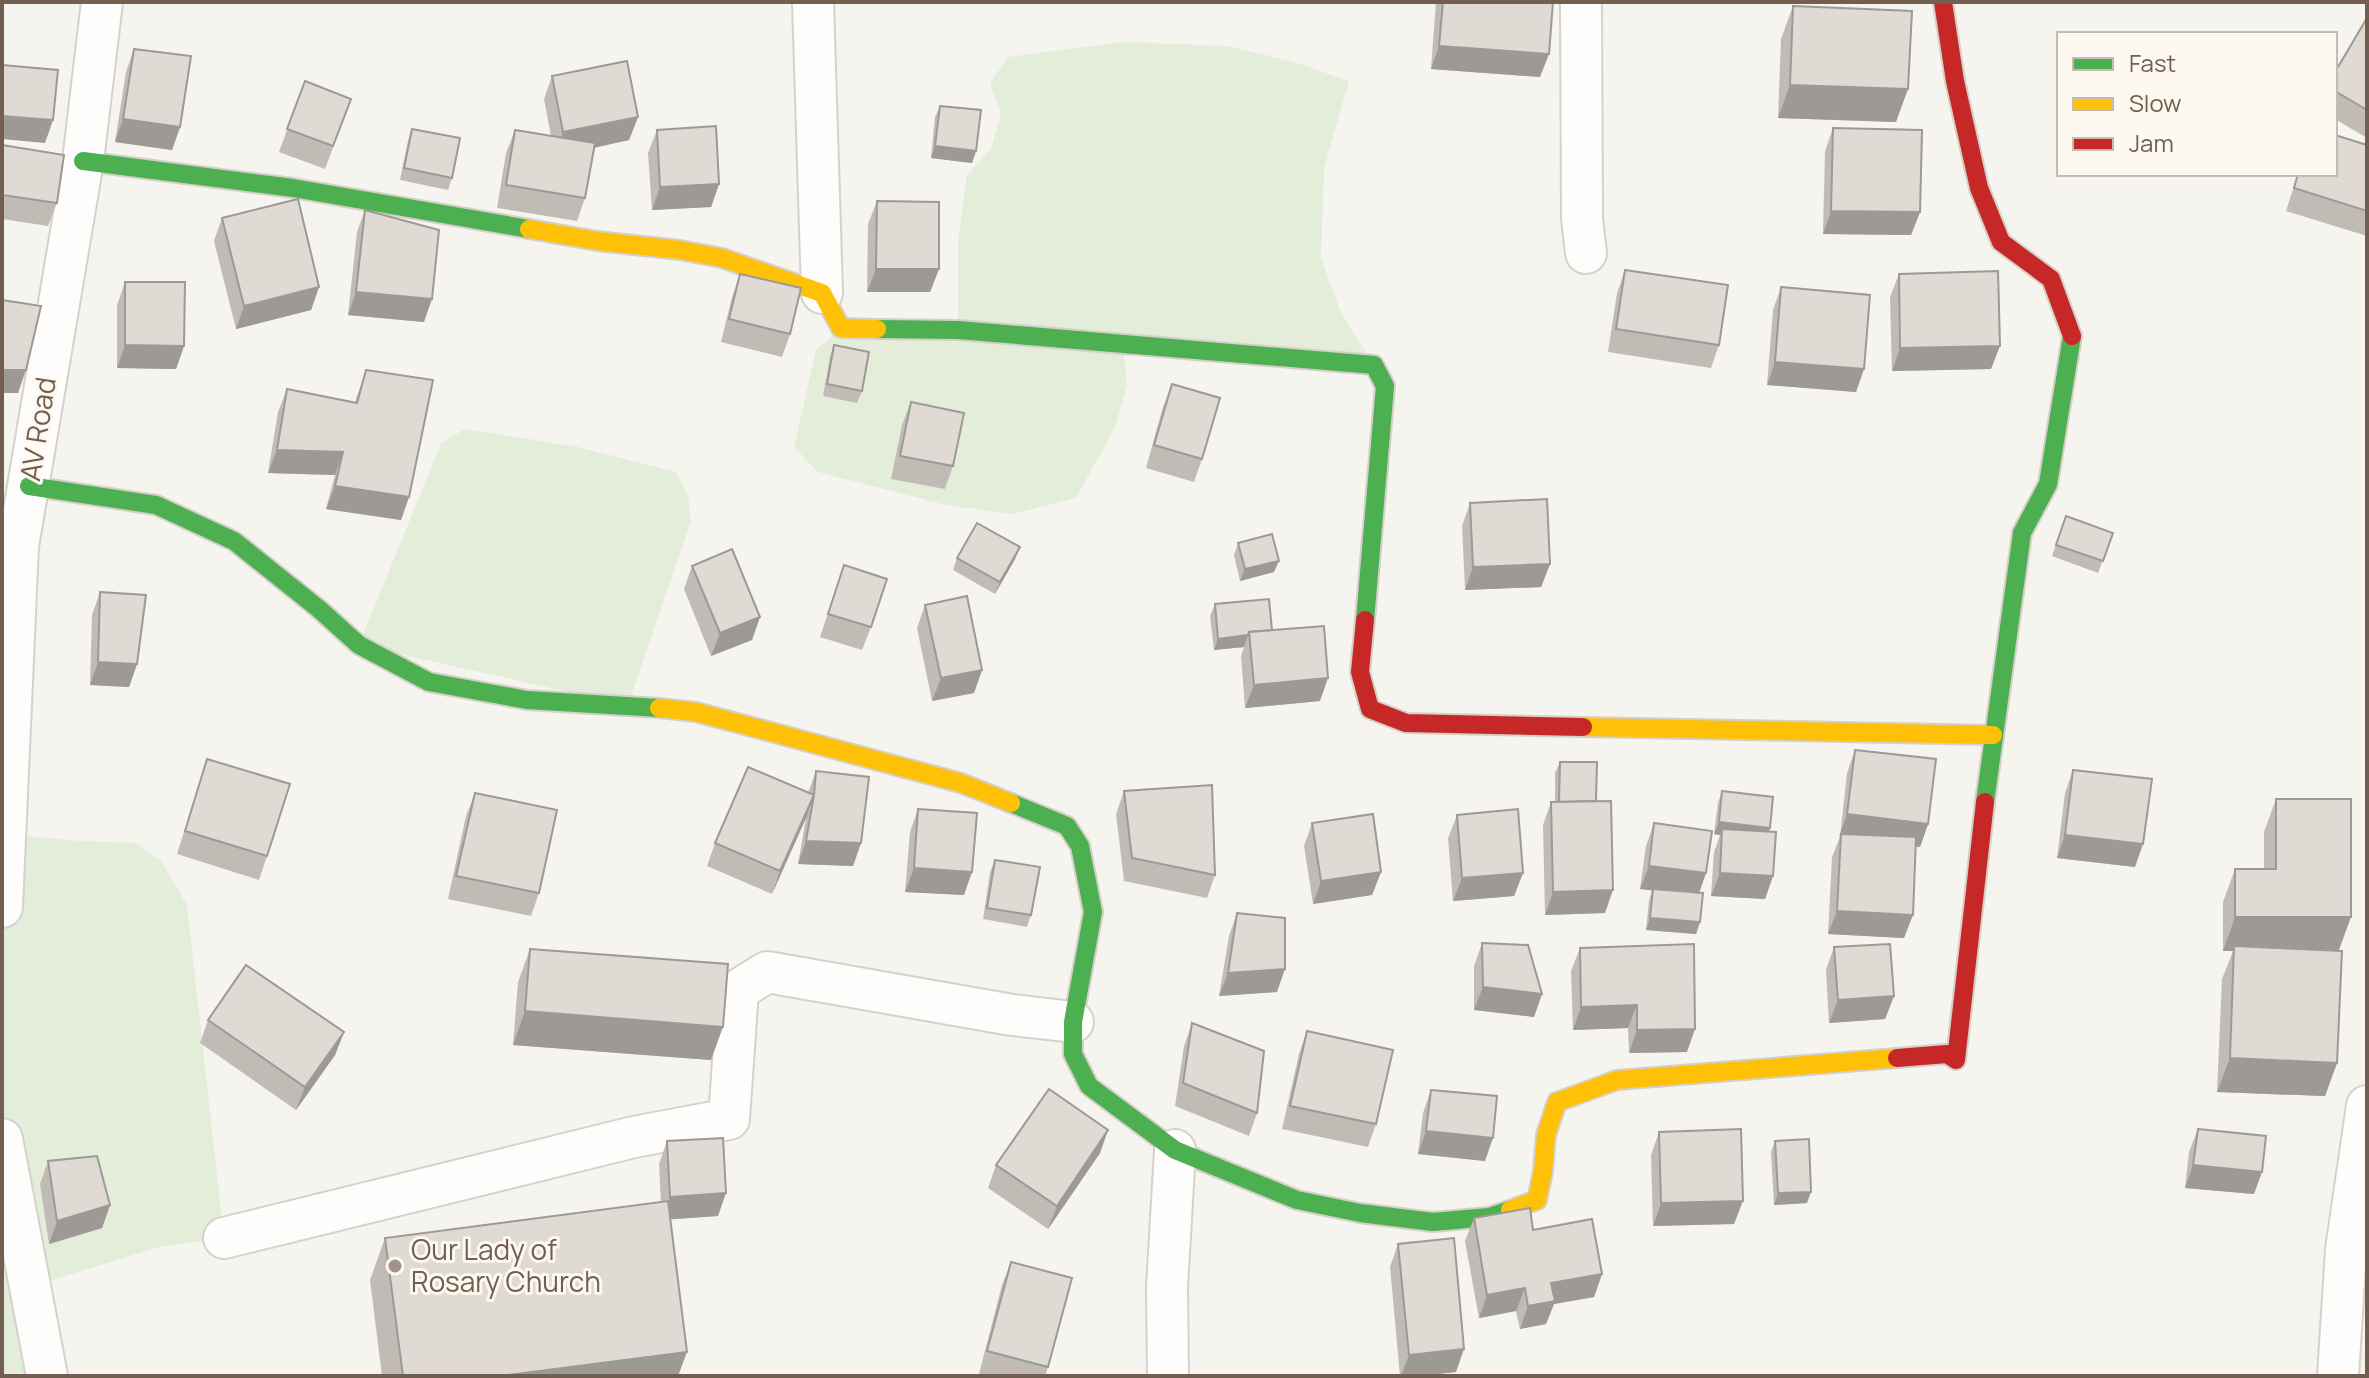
<svg xmlns="http://www.w3.org/2000/svg" width="2369" height="1378" viewBox="0 0 2369 1378" font-family="Manrope,sans-serif">
	<rect width="100%" height="100%" fill="#f6f4ee"/>
	<!-- green -->
	<g fill="#e3edda">
		<polygon points="1123,42 1226,46 1291,61 1349,81 1324,169 1321,258 1341,313 1374,365 1123,345 1127,385 1115,427 1076,498 1013,514 946,505 818,472 794,447 816,350 841,328 958,329 958,241 967,175 991,149 1001,113 990,83 1008,57"/>
		<polygon points="465,429 578,447 676,472 688,496 691,521 628,705 359,645 441,443"/>
		<polygon points="2,725 6,834 80,841 136,843 161,861 187,905 224,1238 159,1247 30,1287 47,1376 2,1376"/>
	</g>
	<g fill="none" stroke-linecap="round" stroke-linejoin="round">
		<defs>
			<g id="street">
				<polyline points="813,2 822,293"/>
				<polyline points="1581,2 1582,218 1586,253"/>
				<polyline points="2,907 18,546 83,161 102,2"/>
				<polyline points="2,1139 47,1376"/>
				<polyline points="224,1238 634,1137 729,1119 738,990 767,972 1012,1015 1073,1022"/>
				<polyline points="1168,1376 1167,1287 1175,1150"/>
				<polyline points="2338,1376 2346,1250 2367,1106"/>
			</g>
			<g id="fast">
				<polyline points="83,161 293,188 529,229"/>
				<polyline points="877,329 958,330 1374,365 1385,386 1365,620"/>
				<polyline points="29,486 156,505 234,541 319,609 359,645 429,682 527,700 659,708"/>
				<polyline points="1985,802 2022,533 2048,484 2072,336"/>
				<polyline points="1011,803 1067,826 1080,846 1093,912 1073,1022 1073,1054 1089,1086 1175,1150 1297,1200 1360,1213 1433,1222 1489,1217 1510,1210"/>
			</g>
			<g id="slow">
				<polyline points="529,229 597,241 680,250 722,258 822,293 841,328 877,329"/>
				<polyline points="659,708 696,712 961,783 1011,803"/>
				<polyline points="1583,727 1993,735"/>
				<polyline points="1510,1210 1537,1200 1543,1171 1546,1135 1557,1102 1617,1080 1897,1058"/>
			</g>
			<g id="jam">
				<polyline points="1943,2 1955,81 1979,188 2001,242 2051,279 2072,336"/>
				<polyline points="1365,620 1360,672 1370,709 1406,723 1583,727"/>
				<polyline points="1897,1058 1947,1054 1956,1060 1985,802"/>
			</g>
		</defs>
		<!-- street casing -->
		<use href="#street" stroke="#d6d1cc" stroke-width="44"/>
		<!-- fast casing -->
		<use href="#fast" stroke="#d4d0c9" stroke-width="22"/>
		<!-- slow casing -->
		<use href="#slow" stroke="#d4d0c9" stroke-width="22"/>
		<!-- jam casing -->
		<use href="#jam" stroke="#d4d0c9" stroke-width="22"/>
		<!-- street -->
		<use href="#street" stroke="#fefdfc" stroke-width="40"/>
		<!-- fast -->
		<use href="#fast" stroke="#4caf50" stroke-width="18"/>
		<!-- slow -->
		<use href="#slow" stroke="#ffc107" stroke-width="18"/>
		<!-- jam -->
		<use href="#jam" stroke="#c62828" stroke-width="18"/>
	</g>
	<!-- wall -->
	<g fill="#c1bbb6">
		<polygon points="1436,2 1553,2 1540,77 1431,69"/>
		<polygon points="1793,6 1896,122 1778,118 1781,39"/>
		<polygon points="2367,18 2367,138 2335,119 2335,72"/>
		<polygon points="134,49 180,127 172,150 115,142 126,72"/>
		<polygon points="552,76 638,117 629,140 594,148 585,198 577,221 497,208 506,153 515,130 551,136 544,99"/>
		<polygon points="305,81 351,99 325,169 279,152"/>
		<polygon points="940,106 976,151 972,163 931,158 935,117"/>
		<polygon points="1833,128 1920,212 1911,235 1823,234 1825,151"/>
		<polygon points="412,129 452,178 448,190 400,180 408,141"/>
		<polygon points="657,130 719,184 711,207 652,210 648,153"/>
		<polygon points="2,145 57,203 48,226 2,219"/>
		<polygon points="2367,145 2367,236 2286,211 2298,174 2335,174"/>
		<polygon points="877,201 939,269 930,292 867,292 868,224"/>
		<polygon points="365,210 424,322 348,315 357,232"/>
		<polygon points="222,218 319,287 311,310 236,329 214,241"/>
		<polygon points="1625,270 1719,345 1711,368 1608,352 1617,293"/>
		<polygon points="740,274 790,334 782,357 721,342 732,297"/>
		<polygon points="1899,274 1991,369 1892,371 1890,297"/>
		<polygon points="125,282 184,346 176,369 117,368 117,305"/>
		<polygon points="1781,287 1864,369 1856,392 1767,385 1773,310"/>
		<polygon points="834,345 862,391 857,403 823,396 830,357"/>
		<polygon points="366,370 409,497 401,520 326,509 335,475 268,473 278,412 287,389 355,402"/>
		<polygon points="1172,384 1202,459 1194,482 1146,468 1163,407"/>
		<polygon points="911,402 953,466 945,489 891,479 902,425"/>
		<polygon points="1470,503 1550,564 1541,587 1465,590 1462,526"/>
		<polygon points="2066,516 2113,533 2098,573 2052,556"/>
		<polygon points="1238,543 1274,572 1240,581 1234,555"/>
		<polygon points="957,558 1015,559 995,594 953,570"/>
		<polygon points="844,565 871,627 862,650 820,637"/>
		<polygon points="692,566 760,617 752,640 711,656 684,589"/>
		<polygon points="100,592 137,664 129,687 90,685 92,615"/>
		<polygon points="1215,604 1272,630 1320,701 1245,708 1241,656 1244,647 1214,650 1210,616"/>
		<polygon points="925,605 982,670 974,693 932,701 917,628"/>
		<polygon points="1855,750 1928,824 1920,847 1916,846 1904,938 1828,934 1832,857 1840,837 1847,773"/>
		<polygon points="207,759 267,856 259,880 177,854"/>
		<polygon points="1560,762 1596,801 1605,913 1545,915 1543,825 1551,802 1555,802 1555,773"/>
		<polygon points="2073,770 2135,867 2057,858 2065,793"/>
		<polygon points="816,771 861,843 853,866 798,864 806,818 772,894 707,866 715,843 808,793"/>
		<polygon points="1124,791 1215,875 1207,898 1124,881 1116,814"/>
		<polygon points="1722,791 1770,828 1769,832 1773,876 1765,899 1711,896 1714,852 1720,835 1714,834 1718,803"/>
		<polygon points="475,793 539,893 531,916 448,899 466,816"/>
		<polygon points="2276,799 2339,950 2337,1063 2325,1096 2217,1092 2222,979 2233,951 2223,951 2223,902 2235,869 2264,869 2264,832"/>
		<polygon points="918,809 964,895 905,892 910,832"/>
		<polygon points="1457,815 1523,873 1514,896 1453,901 1448,838"/>
		<polygon points="1312,823 1381,872 1372,895 1313,904 1304,846"/>
		<polygon points="1654,823 1706,873 1699,892 1700,922 1696,934 1646,930 1649,901 1652,890 1640,889 1646,846"/>
		<polygon points="995,860 1031,915 1027,927 983,919 990,872"/>
		<polygon points="1237,913 1277,992 1219,996 1229,936"/>
		<polygon points="1482,943 1542,994 1534,1017 1474,1010 1474,966"/>
		<polygon points="1834,947 1894,996 1885,1019 1829,1023 1826,970"/>
		<polygon points="1580,948 1687,1052 1629,1053 1628,1028 1573,1030 1571,971"/>
		<polygon points="530,949 711,1060 513,1045 518,982"/>
		<polygon points="208,1020 344,1032 335,1055 296,1110 200,1043"/>
		<polygon points="1192,1023 1257,1113 1249,1136 1175,1106 1184,1046"/>
		<polygon points="1307,1031 1376,1124 1368,1147 1282,1129 1299,1054"/>
		<polygon points="1431,1090 1485,1161 1418,1154 1423,1113"/>
		<polygon points="2198,1129 2254,1194 2185,1188 2189,1152"/>
		<polygon points="1108,1130 1100,1153 1048,1229 988,1188 996,1165"/>
		<polygon points="1659,1132 1734,1224 1653,1226 1651,1155"/>
		<polygon points="667,1141 718,1216 670,1219 678,1376 382,1376 370,1280 385,1238 661,1202 659,1164"/>
		<polygon points="1775,1141 1807,1203 1774,1205 1771,1152"/>
		<polygon points="48,1161 110,1205 102,1228 49,1244 40,1184"/>
		<polygon points="1474,1218 1533,1230 1602,1274 1594,1297 1554,1304 1546,1324 1520,1329 1516,1311 1479,1318 1465,1241"/>
		<polygon points="1398,1244 1456,1372 1419,1376 1400,1376 1390,1267"/>
		<polygon points="1011,1262 1048,1367 1045,1376 986,1376 979,1374 1002,1285"/>
	</g>
	<!-- shaded-wall -->
	<g fill="#9d9994">
		<polygon points="1439,46 1549,54 1540,77 1431,69"/>
		<polygon points="1790,85 1908,89 1896,122 1778,118"/>
		<polygon points="2,116 53,120 45,143 2,139"/>
		<polygon points="638,117 629,140 555,156 563,132"/>
		<polygon points="123,119 180,127 172,150 115,142"/>
		<polygon points="935,146 976,151 972,163 931,158"/>
		<polygon points="719,184 711,207 652,210 660,187"/>
		<polygon points="1831,211 1920,212 1911,235 1823,234"/>
		<polygon points="876,269 939,269 930,292 867,292"/>
		<polygon points="319,287 311,310 236,329 244,306"/>
		<polygon points="356,292 432,299 424,322 348,315"/>
		<polygon points="125,345 184,346 176,369 117,368"/>
		<polygon points="2000,346 1991,369 1892,371 1900,348"/>
		<polygon points="1775,362 1864,369 1856,392 1767,385"/>
		<polygon points="2,370 26,370 18,393 2,393"/>
		<polygon points="277,450 343,452 335,475 268,473"/>
		<polygon points="335,486 409,497 401,520 326,509"/>
		<polygon points="1020,547 1015,559 995,594 1000,582"/>
		<polygon points="1279,561 1274,572 1240,581 1245,569"/>
		<polygon points="1550,564 1541,587 1465,590 1473,567"/>
		<polygon points="760,617 752,640 711,656 720,633"/>
		<polygon points="1248,635 1244,647 1214,650 1218,639"/>
		<polygon points="98,662 137,664 129,687 90,685"/>
		<polygon points="982,670 974,693 932,701 941,678"/>
		<polygon points="1328,678 1320,701 1245,708 1254,685"/>
		<polygon points="814,795 806,818 772,894 780,871"/>
		<polygon points="1847,814 1928,824 1920,847 1841,837 1841,834 1839,837"/>
		<polygon points="1719,822 1770,828 1766,840 1722,829 1720,835 1714,834"/>
		<polygon points="2065,835 2143,844 2135,867 2057,858"/>
		<polygon points="806,841 861,843 853,866 798,864"/>
		<polygon points="1649,866 1706,873 1698,896 1640,889"/>
		<polygon points="914,868 972,872 964,895 905,892"/>
		<polygon points="1381,872 1372,895 1313,904 1321,881"/>
		<polygon points="1523,873 1514,896 1453,901 1462,878"/>
		<polygon points="1720,873 1773,876 1765,899 1711,896"/>
		<polygon points="1613,890 1605,913 1545,915 1553,892"/>
		<polygon points="1837,911 1913,915 1904,938 1828,934"/>
		<polygon points="2235,917 2351,917 2339,950 2234,946 2233,951 2223,951"/>
		<polygon points="1650,918 1700,922 1696,934 1646,930"/>
		<polygon points="1285,969 1277,992 1219,996 1228,973"/>
		<polygon points="1483,987 1542,994 1534,1017 1474,1010"/>
		<polygon points="1894,996 1885,1019 1829,1023 1838,1000"/>
		<polygon points="1637,1005 1628,1028 1573,1030 1581,1007"/>
		<polygon points="525,1011 723,1027 711,1060 513,1045"/>
		<polygon points="1695,1029 1687,1052 1629,1053 1637,1030"/>
		<polygon points="344,1032 335,1055 296,1110 305,1087"/>
		<polygon points="2230,1058 2337,1063 2325,1096 2217,1092"/>
		<polygon points="1108,1130 1100,1153 1048,1229 1057,1206"/>
		<polygon points="1426,1131 1493,1138 1485,1161 1418,1154"/>
		<polygon points="2193,1165 2262,1172 2254,1194 2185,1188"/>
		<polygon points="1811,1192 1807,1203 1774,1205 1778,1193"/>
		<polygon points="726,1193 718,1216 662,1220 670,1197"/>
		<polygon points="1743,1201 1734,1224 1653,1226 1661,1203"/>
		<polygon points="110,1205 102,1228 49,1244 57,1221"/>
		<polygon points="1602,1274 1594,1297 1554,1304 1546,1324 1520,1329 1528,1306 1551,1283"/>
		<polygon points="1525,1288 1516,1311 1479,1318 1487,1295"/>
		<polygon points="1464,1349 1456,1372 1419,1376 1401,1376 1409,1355"/>
		<polygon points="687,1352 678,1376 500,1376"/>
	</g>
	<!-- building -->
	<g fill="#e0dad4" stroke="#9d9994" stroke-width="2">
		<polygon points="1443,2 1553,2 1549,54 1439,46"/>
		<polygon points="1793,6 1912,11 1908,89 1790,85"/>
		<polygon points="2367,18 2367,110 2335,91 2335,72"/>
		<polygon points="134,49 191,56 180,127 123,119"/>
		<polygon points="627,61 638,117 563,132 552,76"/>
		<polygon points="2,65 58,70 53,120 2,116"/>
		<polygon points="305,81 351,99 333,146 287,129"/>
		<polygon points="940,106 981,110 976,151 935,146"/>
		<polygon points="716,126 719,184 660,187 657,130"/>
		<polygon points="1833,128 1922,130 1920,212 1831,211"/>
		<polygon points="412,129 460,138 452,178 404,168"/>
		<polygon points="515,130 595,143 585,198 506,185"/>
		<polygon points="2335,135 2367,145 2367,211 2294,188 2298,174 2335,174"/>
		<polygon points="2,145 64,155 57,203 2,195"/>
		<polygon points="298,199 319,287 244,306 222,218"/>
		<polygon points="877,201 939,202 939,269 876,269"/>
		<polygon points="365,210 439,230 432,299 356,292"/>
		<polygon points="1625,270 1728,285 1719,345 1616,329"/>
		<polygon points="1998,271 2000,346 1900,348 1899,274"/>
		<polygon points="740,274 801,288 790,334 729,319"/>
		<polygon points="125,282 185,282 184,346 125,345"/>
		<polygon points="1781,287 1870,295 1864,369 1775,362"/>
		<polygon points="2,300 41,306 26,370 2,370"/>
		<polygon points="834,345 869,352 862,391 827,384"/>
		<polygon points="366,370 433,380 409,497 335,486 343,452 277,450 287,389 357,403"/>
		<polygon points="1172,384 1220,398 1202,459 1154,445"/>
		<polygon points="911,402 964,413 953,466 900,456"/>
		<polygon points="1547,499 1550,564 1473,567 1470,503"/>
		<polygon points="2066,516 2113,533 2103,561 2056,545"/>
		<polygon points="977,523 1020,547 1000,582 957,558"/>
		<polygon points="1272,534 1279,561 1245,569 1238,543"/>
		<polygon points="732,549 760,617 720,633 692,566"/>
		<polygon points="844,565 887,579 871,627 828,614"/>
		<polygon points="100,592 146,595 137,664 98,662"/>
		<polygon points="967,596 982,670 941,678 925,605"/>
		<polygon points="1269,599 1272,630 1249,632 1248,635 1218,639 1215,604"/>
		<polygon points="1324,626 1328,678 1254,685 1249,632"/>
		<polygon points="1855,750 1936,759 1928,824 1847,814"/>
		<polygon points="207,759 290,784 267,856 185,831"/>
		<polygon points="1560,762 1597,762 1596,801 1559,802"/>
		<polygon points="748,767 814,795 816,771 869,777 861,843 806,841 814,795 780,871 715,843"/>
		<polygon points="2073,770 2152,779 2143,844 2065,835"/>
		<polygon points="1212,785 1215,875 1132,858 1124,791"/>
		<polygon points="1722,791 1773,797 1770,828 1719,822"/>
		<polygon points="475,793 557,810 539,893 456,876"/>
		<polygon points="2276,799 2351,799 2351,917 2235,917 2235,869 2276,869"/>
		<polygon points="1611,801 1613,890 1553,892 1551,802"/>
		<polygon points="918,809 977,813 972,872 914,868"/>
		<polygon points="1518,809 1523,873 1462,878 1457,815"/>
		<polygon points="1373,814 1381,872 1321,881 1312,823"/>
		<polygon points="1654,823 1712,831 1706,873 1649,866"/>
		<polygon points="1722,829 1776,832 1773,876 1720,873"/>
		<polygon points="1841,834 1916,837 1913,915 1837,911"/>
		<polygon points="995,860 1040,867 1031,915 987,908"/>
		<polygon points="1653,889 1703,893 1700,922 1650,918"/>
		<polygon points="1237,913 1285,918 1285,969 1228,973"/>
		<polygon points="1482,943 1528,945 1542,994 1483,987"/>
		<polygon points="1694,944 1695,1029 1637,1030 1637,1005 1581,1007 1580,948"/>
		<polygon points="1890,944 1894,996 1838,1000 1834,947"/>
		<polygon points="2234,946 2342,951 2337,1063 2230,1058"/>
		<polygon points="530,949 728,964 723,1027 525,1011"/>
		<polygon points="246,965 344,1032 305,1087 208,1020"/>
		<polygon points="1192,1023 1264,1051 1257,1113 1183,1083"/>
		<polygon points="1307,1031 1393,1050 1376,1124 1290,1106"/>
		<polygon points="1049,1089 1108,1130 1057,1206 996,1165"/>
		<polygon points="1431,1090 1497,1096 1493,1138 1426,1131"/>
		<polygon points="1741,1129 1743,1201 1661,1203 1659,1132"/>
		<polygon points="2198,1129 2266,1136 2262,1172 2193,1165"/>
		<polygon points="723,1138 726,1193 670,1197 667,1141"/>
		<polygon points="1809,1139 1811,1192 1778,1193 1775,1141"/>
		<polygon points="97,1156 110,1205 57,1221 48,1161"/>
		<polygon points="668,1201 687,1352 500,1376 403,1376 385,1238"/>
		<polygon points="1530,1208 1533,1230 1592,1219 1602,1274 1551,1283 1555,1301 1528,1306 1525,1288 1487,1295 1474,1218"/>
		<polygon points="1454,1238 1464,1349 1409,1355 1398,1244"/>
		<polygon points="1011,1262 1072,1278 1048,1367 987,1351"/>
	</g>
	<!-- markers -->
	<circle fill="#a19387" stroke="#fdf9f1" stroke-width="3" cx="395" cy="1266" r="8"/>
	<g text-anchor="middle" stroke-width="6" stroke-linejoin="round" paint-order="stroke">
		<!-- street labels -->
		<g font-size="28" fill="#735f50" stroke="#fdf9f1">
			<text transform="translate(38 429) rotate(-81)" y="10">AV Road</text>
		</g>
		<!-- poi labels -->
		<g font-size="28" fill="#735f50" stroke="#fdf9f1" text-anchor="start">
			<text x="411" y="1260">Our Lady of<tspan x="411" dy="32">Rosary Church</tspan></text>
		</g>
	</g>
	<!-- border -->
	<rect width="2369" height="1378" fill="none" stroke="#735f50" stroke-width="8"/>
	<!-- legend -->
	<rect x="2057" y="32" width="280" height="144" fill="#fdf9f1" stroke="#c6bbb1" stroke-width="2"/>
	<rect x="2073" y="58" width="40" height="12" fill="#4caf50" stroke="#c6bbb1" stroke-width="2"/>
	<text x="2129" y="72" font-size="24" fill="#735f50">Fast</text>
	<rect x="2073" y="98" width="40" height="12" fill="#ffc107" stroke="#c6bbb1" stroke-width="2"/>
	<text x="2129" y="112" font-size="24" fill="#735f50">Slow</text>
	<rect x="2073" y="138" width="40" height="12" fill="#c62828" stroke="#c6bbb1" stroke-width="2"/>
	<text x="2129" y="152" font-size="24" fill="#735f50">Jam</text>
</svg>
